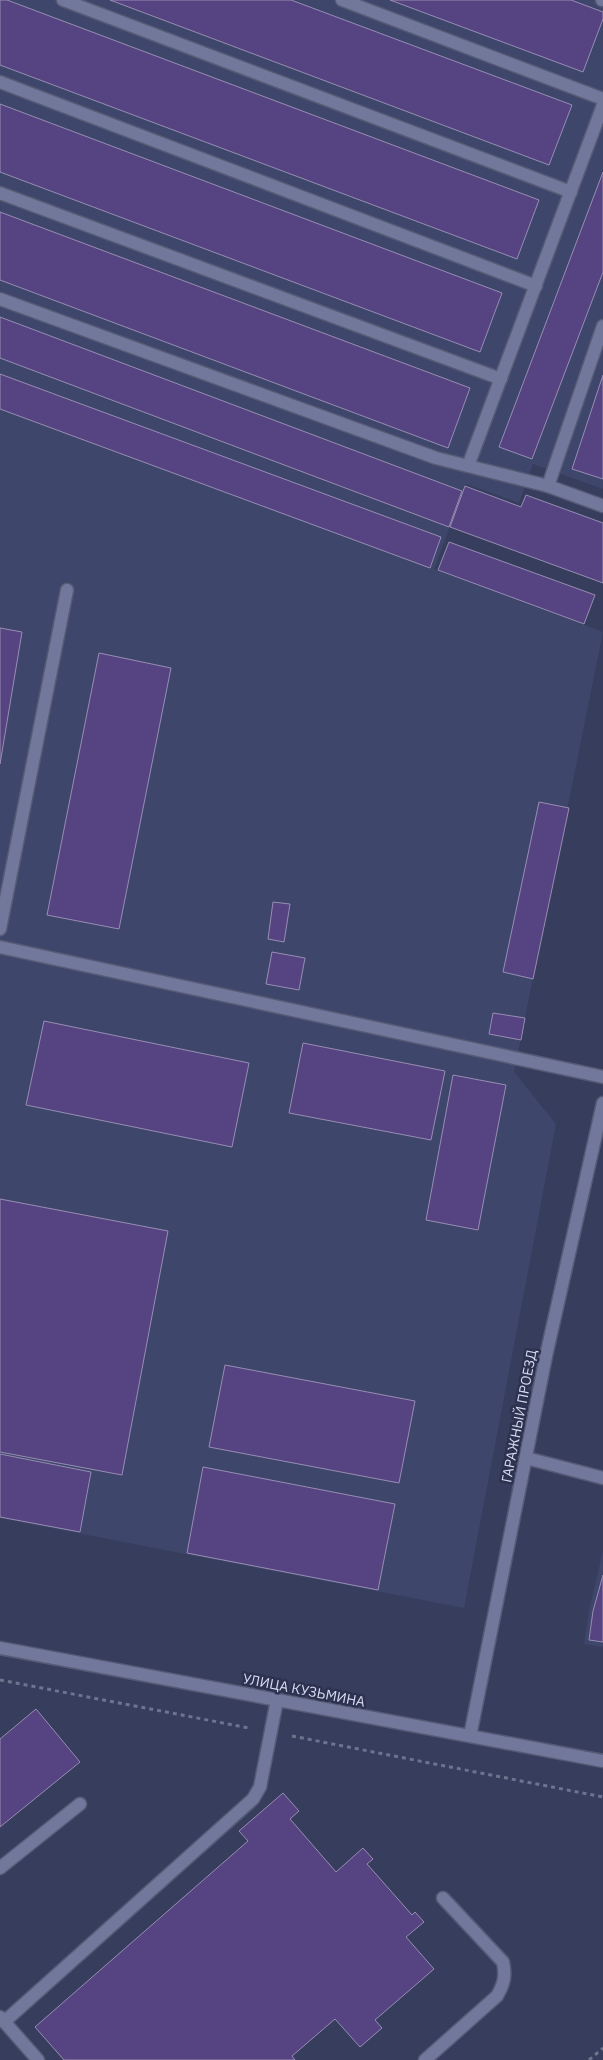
<svg xmlns="http://www.w3.org/2000/svg" width="603" height="2060" viewBox="0 0 603 2060" font-family="'IBM Plex Sans',sans-serif">
	<rect width="100%" height="100%" fill="#373d5c"/>
	<!-- built -->
	<g fill="#3f466b">
		<polygon points="0,0 603,0 603,489 533,464 519,503 466,484 434,569 603,632 514,1072 556,1124 464,1608 0,1518"/>
		<polygon points="603,1551 603,1647 584,1644 590,1606"/>
	</g>
	<!-- building -->
	<g fill="#564381" stroke="#978eb3">
		<polygon points="0,0 7,0 539,200 517,259 0,65"/>
		<polygon points="110,0 291,0 572,105 549,165"/>
		<polygon points="390,0 571,0 603,12 603,19 583,72"/>
		<polygon points="0,104 502,293 480,352 0,172"/>
		<polygon points="603,172 603,272 532,459 499,447"/>
		<polygon points="0,212 470,388 448,448 0,280"/>
		<polygon points="0,317 462,491 449,527 0,358"/>
		<polygon points="0,374 441,537 430,568 0,409"/>
		<polygon points="603,375 603,479 572,469"/>
		<polygon points="465,486 521,507 526,495 603,523 603,583 450,527"/>
		<polygon points="449,542 595,595 584,624 438,570"/>
		<polygon points="0,628 22,632 0,764"/>
		<polygon points="99,653 171,668 119,929 47,915"/>
		<polygon points="539,802 569,808 533,979 503,972"/>
		<polygon points="273,902 290,904 284,942 268,939"/>
		<polygon points="272,952 305,958 299,990 266,984"/>
		<polygon points="493,1013 525,1018 521,1040 489,1034"/>
		<polygon points="44,1021 249,1063 232,1147 26,1105"/>
		<polygon points="303,1043 445,1071 431,1140 289,1113"/>
		<polygon points="453,1075 506,1085 478,1230 426,1220"/>
		<polygon points="0,1199 168,1231 122,1475 0,1452"/>
		<polygon points="225,1365 415,1401 399,1483 209,1447"/>
		<polygon points="0,1454 91,1472 80,1532 0,1517"/>
		<polygon points="203,1467 395,1504 378,1590 187,1553"/>
		<polygon points="603,1575 603,1642 589,1640 593,1611"/>
		<polygon points="36,1709 80,1762 0,1827 0,1739"/>
		<polygon points="283,1793 299,1811 290,1819 336,1872 363,1848 373,1859 367,1864 412,1915 415,1912 424,1922 406,1937 434,1969 375,2020 382,2028 360,2047 335,2019 292,2056 295,2060 64,2060 35,2027 248,1841 239,1831"/>
	</g>
	<g fill="none" stroke-linecap="round" stroke-linejoin="round">
		<defs>
			<g id="service">
				<polyline points="63,0 571,192"/>
				<polyline points="342,0 603,99"/>
				<polyline points="602,0 603,0"/>
				<polyline points="0,82 536,286"/>
				<polyline points="0,193 501,379"/>
				<polyline points="0,299 436,458 548,486 603,506"/>
				<polyline points="468,466 603,105"/>
				<polyline points="548,486 603,326"/>
				<polyline points="0,929 67,590"/>
				<polyline points="0,947 603,1077"/>
				<polyline points="526,1458 603,1478"/>
				<polyline points="0,1868 80,1804"/>
				<polyline points="0,2017 38,2060"/>
				<polyline points="4,2022 253,1799 260,1787 277,1700"/>
				<path d="M425,2060l72,-64c7,-12 9,-20 6,-34l-60,-64"/>
			</g>
			<polyline id="minor" points="470,1736 546,1356 603,1103"/>
			<polyline id="tertiary" points="0,1648 603,1761"/>
		</defs>
		<!-- service casing -->
		<use href="#service" stroke="#565a75" stroke-width="15"/>
		<!-- minor casing -->
		<use href="#minor" stroke="#565a75" stroke-width="15"/>
		<!-- tertiary casing -->
		<use href="#tertiary" stroke="#565a75" stroke-width="15"/>
		<!-- path -->
		<g stroke="#6e738e" stroke-width="3" stroke-dasharray="4 4" stroke-linecap="butt">
			<polyline points="0,1680 249,1728"/>
			<polyline points="292,1736 603,1797"/>
			<polyline points="589,2060 603,2048"/>
		</g>
		<!-- service -->
		<use href="#service" stroke="#71789b" stroke-width="12"/>
		<!-- minor -->
		<use href="#minor" stroke="#71789b" stroke-width="12"/>
		<!-- tertiary -->
		<use href="#tertiary" stroke="#71789b" stroke-width="12"/>
	</g>
	<g text-anchor="middle" stroke-width="5" stroke-linejoin="round" paint-order="stroke">
		<!-- street labels -->
		<g font-size="14" fill="#d8dcf0" stroke="#2d3251">
			<text transform="translate(519 1416) rotate(-79)" y="5">ГАРАЖНЫЙ ПРОЕЗД</text>
			<text transform="translate(304 1690) rotate(11)" y="5">УЛИЦА КУЗЬМИНА</text>
		</g>
	</g>
</svg>
